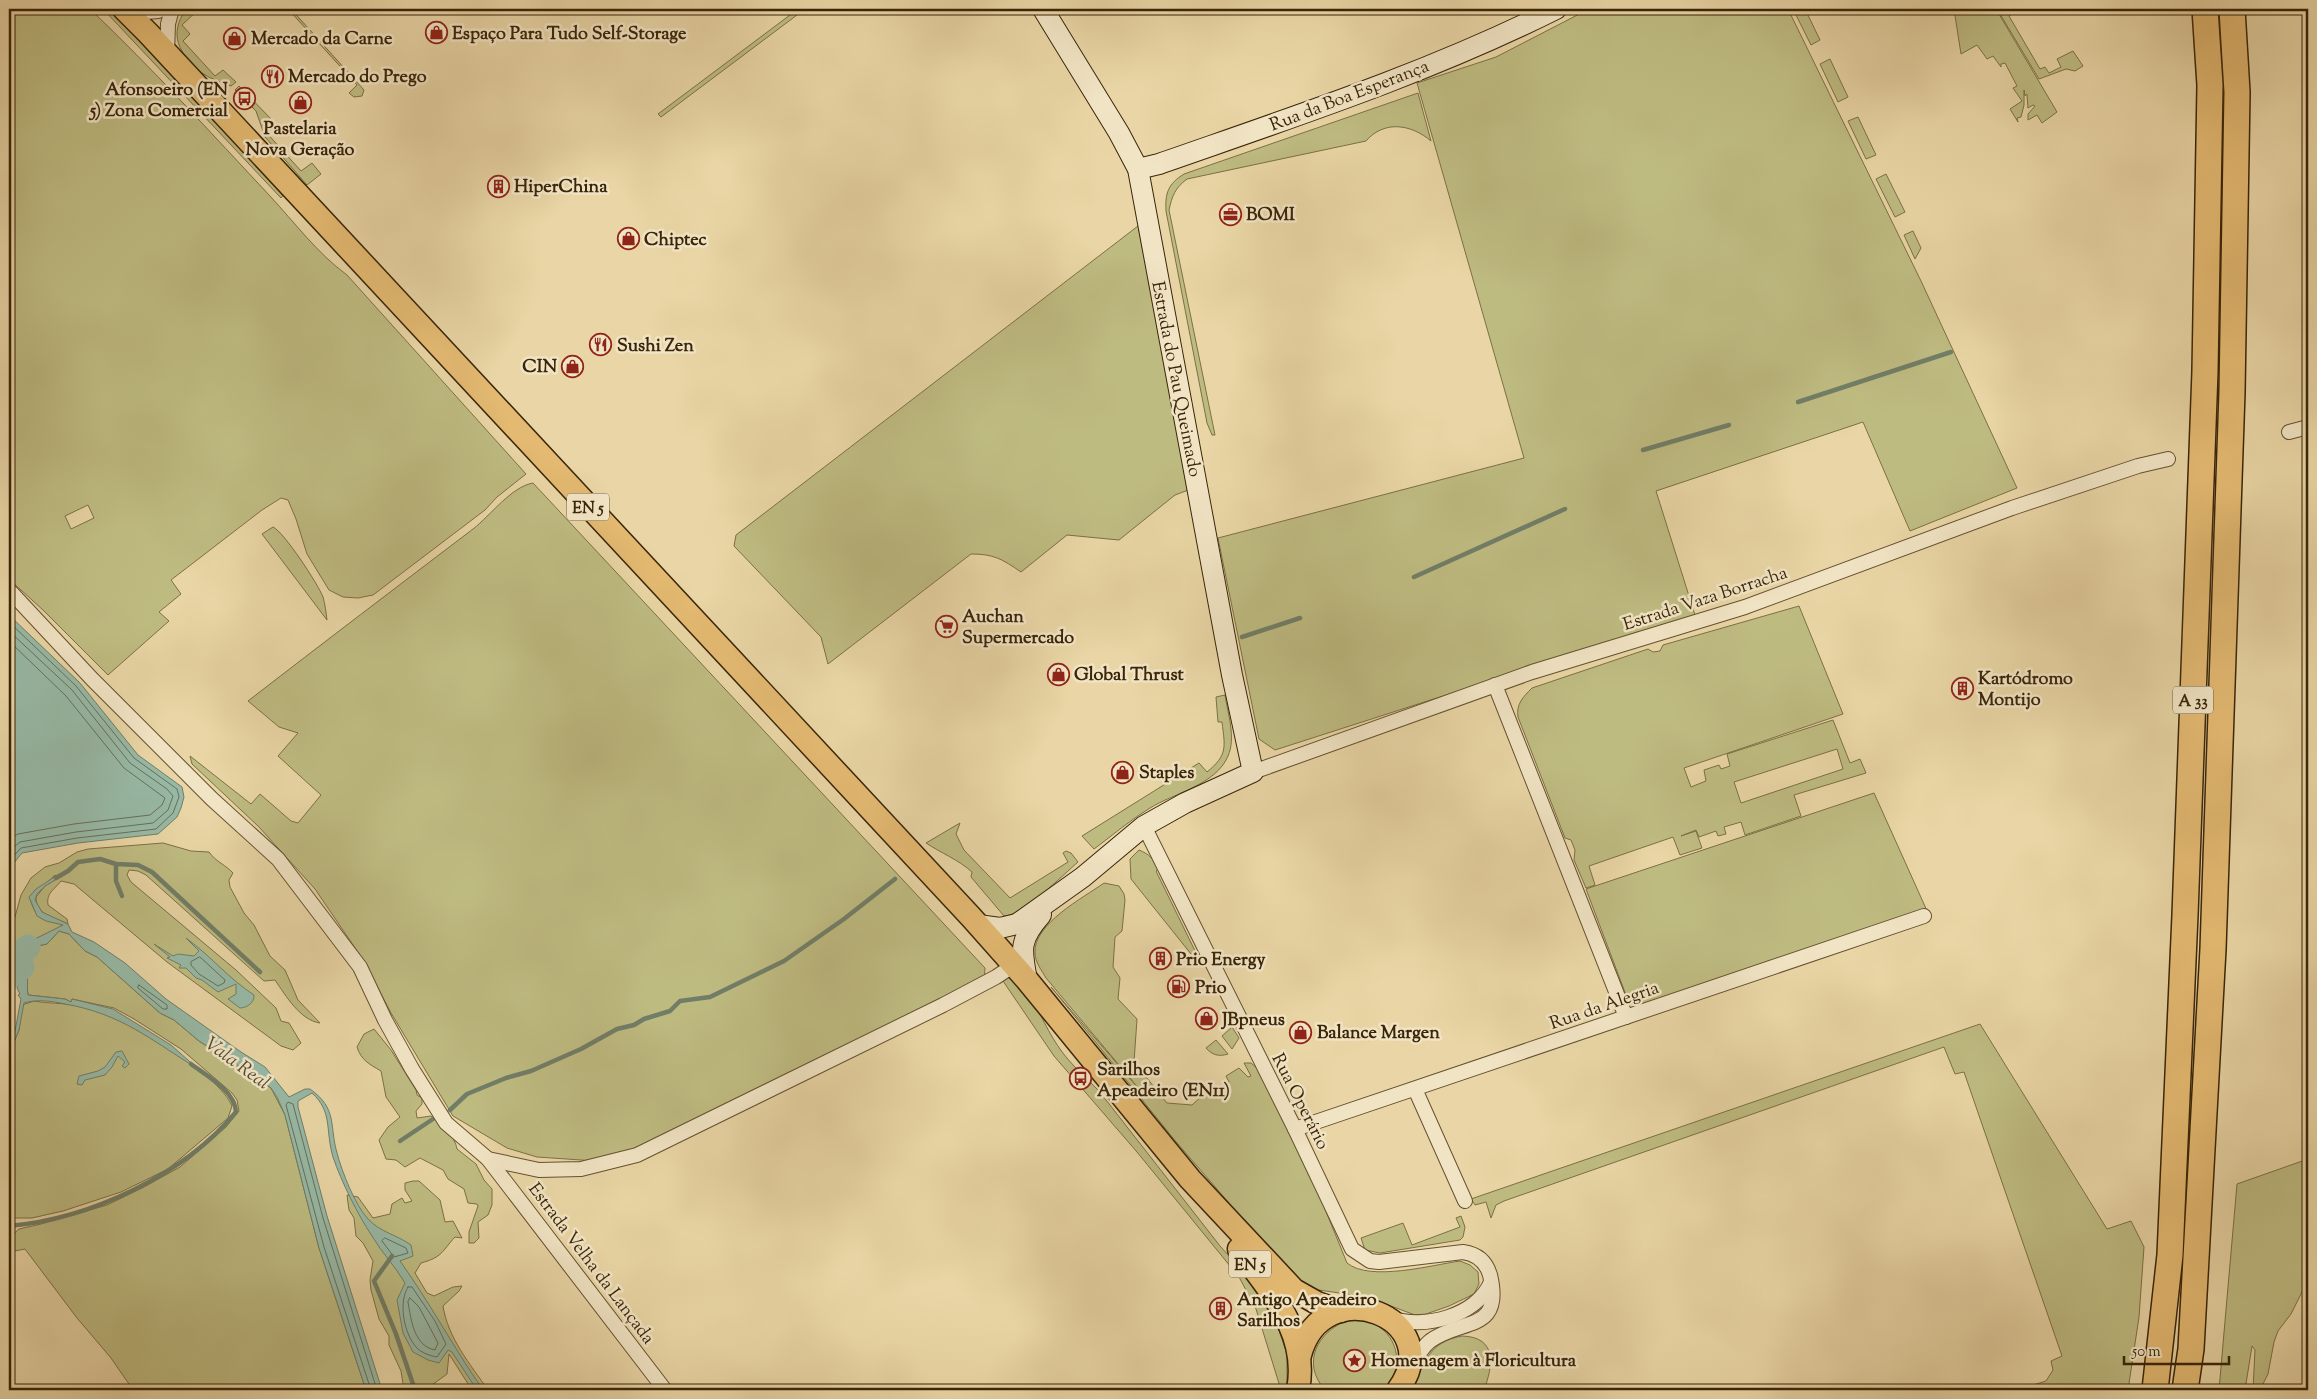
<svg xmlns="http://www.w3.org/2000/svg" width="2317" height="1399" viewBox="0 0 2317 1399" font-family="'Sorts Mill Goudy',serif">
	<rect width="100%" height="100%" fill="#e9d5a5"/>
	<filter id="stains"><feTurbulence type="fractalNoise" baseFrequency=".004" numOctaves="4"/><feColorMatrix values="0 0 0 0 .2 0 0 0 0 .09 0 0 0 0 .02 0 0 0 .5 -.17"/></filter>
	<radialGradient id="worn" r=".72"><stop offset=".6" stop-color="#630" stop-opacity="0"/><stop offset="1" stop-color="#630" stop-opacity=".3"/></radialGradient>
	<!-- green -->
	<g fill="#bebb81" stroke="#7c7045" fill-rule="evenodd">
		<path d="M9,9h81c63,60 121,124 180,187 25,27 47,57 77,79l179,199 -29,23 -12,13 -112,85 -15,3 -15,-1 -14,-7 -22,-36 -11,-35 -8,-19 -7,-2 -19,12 -91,70 10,14 -22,18 10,9 -61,54 -64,-64 -35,-32zM88,505l6,13 -23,11 -6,-13z"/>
		<polygon points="103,9 110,9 284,194 281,198"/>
		<path d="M186,9h13l-17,16 8,9 -7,7 32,35 8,-6 13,12 -5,4c-9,-4 -21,-7 -29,-13 -23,-19 -34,-38 -16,-64z"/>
		<polygon points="288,9 291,9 364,90 362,96 354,97 349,93 357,85"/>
		<polygon points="798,9 805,9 661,117 658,114"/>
		<polygon points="1589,9 1788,9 1921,281 2017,488 1910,531 1863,422 1656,491 1695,615 1275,750 1259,739 1218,538 1524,458 1417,83 1496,57"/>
		<polygon points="1793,9 1805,9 1820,40 1811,45"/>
		<polygon points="1954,9 1996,9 2057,112 2042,123 2037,115 2028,120 2028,114 2035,106 2033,105 2028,108 2027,94 2025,96 2024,90 2024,105 2021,117 2017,118 2018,122 2010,109 2022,101 2013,88 2017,86 2005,63 2001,64 2001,67 1993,56 1987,59 1977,45 1961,54"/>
		<polygon points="1997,9 2019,9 2009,16 2040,69 2045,67 2049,73 2061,67 2057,59 2073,51 2083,66 2075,71 2066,69 2039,79"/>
		<polygon points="1830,59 1848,97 1838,102 1820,64"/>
		<polygon points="239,86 273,121 264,130 301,171 312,163 321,174 307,185 265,137 256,111 235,90"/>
		<path d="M1418,93l13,48c-20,-17 -47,-21 -65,0l-179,38c-12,9 -15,17 -18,31l46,225h-3l-5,-12 -41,-212c-1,-18 2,-27 18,-37z"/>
		<polygon points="1858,117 1876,155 1866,159 1848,121"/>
		<polygon points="1886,174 1905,212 1895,217 1876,179"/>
		<path d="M1138,226l53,263 -16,6 -56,45 -52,-5 -46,37c-19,-13 -27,-18 -50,-18l-143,110 -7,-27 -87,-91 2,-11z"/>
		<polygon points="1913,231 1921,248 1915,259 1904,235"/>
		<path d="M533,483l452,485 -1,13 -346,168 -42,12 -59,-4 -30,-9 -54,-32 -62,-103 -27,-52 -49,-72 -56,-62 -67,-63 -2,-8 61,48 9,-10 31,27 7,2 23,-28 -43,-39 20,-23 -19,-6 -31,-26c75,-58 150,-115 225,-172 18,-14 38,-42 60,-46z"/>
		<path d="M273,527c11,5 45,57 50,70 2,7 3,15 4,23l-65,-86z"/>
		<path d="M1799,606l44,108 -159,54 7,19 15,-6 -2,-11 15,-5 2,4 9,-3 -3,-12 106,-34 17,43 10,-4 6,14 -72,22 7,21 -56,19 -4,-13 -17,5 2,7 -8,2 -2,-5 -17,6 -3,-7 -15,6 15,-5 6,17 -22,7 -7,-18 -84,29 6,19 -9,3 -12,-28 1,-10 -4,-10 -6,-2 -47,-121c-2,-13 5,-20 14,-29l116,-39 5,3 7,-1 3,-6zM1837,749l6,20 -102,34 -7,-21z"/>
		<path d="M1225,695c3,19 11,43 3,61 -12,29 -54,37 -78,52 -20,12 -37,27 -56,41l-12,-13 117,-73 8,9c21,-17 18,-25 15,-50h-4l-2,-25z"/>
		<polygon points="1874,793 1928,913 1642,1008 1629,1003 1586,889"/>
		<path d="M960,823l-4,11 8,16 46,48 58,-36 -5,-9 3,-2 5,2 7,9c-15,13 -56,54 -74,54l-33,-39 1,-5c-13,-12 -31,-19 -46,-29z"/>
		<path d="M163,843l28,8 18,1c7,10 17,13 24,21l-4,7 1,7 14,26 10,12 16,31 15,14 13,30 22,23c-20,-3 -34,-27 -45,-43l-11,1 -118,-106 -8,-4 -9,-1 -2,5 4,7 105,88 40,38 5,13 8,2 12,20 -8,7 -12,-4 -114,-84 -93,-78 -13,-3c-7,9 -15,12 -13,24l19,14 1,5c-14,-7 -32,-9 -32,-27l9,-11 13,-8 -3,-3 -25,24c7,21 10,20 32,25v2l-39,19 -9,8 -5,-1v-11l5,-7 -1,-10 8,-29 10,-17 14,-11 14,-4 18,-11 11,-3z"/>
		<path d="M1139,850c10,4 15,9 19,19l-2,2 42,86 -3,2 -64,-80 -1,-20z"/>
		<path d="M1104,883l15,3 5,8 1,6 -3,31 -7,6 -2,30 7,11 -2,21 19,20 -3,43 33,41 25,2 20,-18 8,1 9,-6 -3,-6 13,-8 9,9 3,-1 -7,-13h7l8,7 53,107 35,86c23,19 85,2 113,-2l10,4 8,7 1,12 -5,10 -25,12 -23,8 -11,1 -48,-18 -55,-8 -14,-9 -16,-16 -105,-121 -126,-156 94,109 -99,-118c-4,-7 -11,-16 -11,-25 -2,-29 48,-55 69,-70z"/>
		<path d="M59,931l10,3 16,17 12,6 63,56 14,7 25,21 72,47 14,27 34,133 47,142h-233l-22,-32 -34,-40 -52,-69 -16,3v-14l10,-9 22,-5 66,-19 37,-18 36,-20 46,-40 13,-16 -2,-11 -5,-7 -51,-44 -47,-30 -20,-11 -42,-9 -1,3 -6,-3 -37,-4c-2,-11 3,-25 -7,-32l1,-8 11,-8 14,-3z"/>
		<path d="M1011,976c10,12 21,24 29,38 12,24 21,40 41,59l-4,4 6,6 4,-4 12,12 121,155 28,31 27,42 12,35v36h-6l-25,-81 -17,-32 -102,-125 -83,-96 -51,-75z"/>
		<path d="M34,1001c18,3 36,2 54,6 34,8 131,67 144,99l-4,12 -60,51 -47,23 -58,19 -31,7h-23v-164l10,-24 3,-25z"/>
		<polygon points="1980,1024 2107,1229 2131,1221 2144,1247 2139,1317 2128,1390 2017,1390 2046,1381 2053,1370 2051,1361 2062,1356 1964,1072 1955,1074 1944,1047 1504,1201 1496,1205 1491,1218 1486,1202 1475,1205 1471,1199"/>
		<polygon points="1232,1027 1239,1038 1232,1049 1222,1036"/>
		<path d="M374,1029l17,21 25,40 1,5 5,3v6l-6,7 1,7 14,-2c10,8 24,20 26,33l19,15 8,16 8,9v16l-4,10 -10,7 1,16 -5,5h-5v-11l9,-26 -1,-2 -9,-1 -4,-14 -16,-10 -5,-9 -23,-12 -15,9 -9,-7 -10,-1 -7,-19 9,-13 12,-10 -14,-20 -5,-26c-12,-7 -20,-11 -24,-24l7,-13z"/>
		<path d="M1216,1040l12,14c-9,3 -16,1 -22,-6z"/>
		<polygon points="2308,1159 2308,1280 2291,1314 2278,1331 2274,1342 2268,1374 2260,1390 2253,1390 2255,1350 2252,1346 2245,1390 2219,1390 2237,1184"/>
		<path d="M413,1181h6l21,19 5,22 8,-1 9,17 -7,-1c-13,14 -12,20 -34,26l-6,10 12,20 7,3 19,-9 9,-1 -3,5 -16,15c5,32 27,58 45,84h-16l-23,-36 -2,20 -15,11v5h-28l-3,-19 -12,-26v-9l-10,-17 -8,-29 -1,-10 3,-19 -10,-18 -7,-7 -2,-18 -5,-8 -2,-15 11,2 15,21 17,-4 2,-10 10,-6 3,5 7,-2 -7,-11v-7z"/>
		<polygon points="1461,1216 1465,1227 1463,1237 1460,1240 1380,1253 1365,1250 1361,1238 1403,1223 1412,1245 1460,1227 1456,1218"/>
		<path d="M1348,1320c9,0 18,0 26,4 26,12 30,47 11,66h-60c-24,-27 -8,-58 23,-70z"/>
		<path d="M1462,1336c36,1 31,30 22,54h-71c11,-28 16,-48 49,-54z"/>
	</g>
	<!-- water -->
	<g fill="#97b9a6" stroke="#717e67">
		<polygon points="9,615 80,683 138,755 182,787 184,797 181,808 177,817 158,834 78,843 22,853 9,869"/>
		<path d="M59,874l1,3 -15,9 -8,8 -2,6 7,12 26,12 4,8 22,10 31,21 41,36 75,53 24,15 24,30 16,-8h5c28,20 19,36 27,64 5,19 18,52 31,66 12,13 29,16 43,26l2,11 -13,5c30,42 54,87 83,129h-6l-25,-38 -4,-2 -9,13 -11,-3 -15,-8 -10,-19 -6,-33 8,-17c-10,-17 -23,-30 -33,-47 -14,-21 -31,-55 -39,-79 -8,-27 0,-45 -21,-64l-14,8v6l29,109 55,174h-16l-47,-142 -34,-133 -8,-18 -6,-9 -16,-12 -56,-35 -25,-21 -14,-7 -63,-56 -12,-6 -16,-17 -10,-3 -12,13 -14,3 -11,8 -1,8c10,7 5,21 7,32l37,4 6,3 1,-3 41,10 58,36 27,24c-47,-29 -76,-55 -133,-65 -13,-3 -29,-5 -41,-1l-5,27 -10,24v-12l6,-11 6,-32 -3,-4 2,-1 -3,-6 2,-4 -4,-10 -1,-21 9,-8 40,-20 -17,-4 -9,-5 -8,-19 7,-8z"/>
		<path d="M186,938c26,19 42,40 68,57 1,7 -7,13 -14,13l-12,-9 8,-5v-10l-18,8 -16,-12 -6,-2 -10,-10h-7l2,-3 -14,-7 3,-1 -16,-13 19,12 5,-2 16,2 5,-5z"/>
		<polygon points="122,1051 129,1064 125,1068 122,1066 125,1062 118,1056 112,1067 105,1075 85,1080 82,1085 77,1084 79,1076 98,1071 105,1067 116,1052"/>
	</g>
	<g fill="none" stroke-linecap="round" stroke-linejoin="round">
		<!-- shore -->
		<g stroke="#686f58" stroke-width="1">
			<polyline points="9,622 76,686 134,758 177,789 179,797 173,813 156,829 77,838 21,848 9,861"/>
			<polyline points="9,631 72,690 130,763 167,789 173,796 168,810 153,823 76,832 20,842 9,851"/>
			<polyline points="9,641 66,696 124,768 165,798 162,805 150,815 74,824 18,834 9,839"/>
			<polygon points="200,957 225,980 224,983 218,986 199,974 191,965 191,962"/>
			<polygon points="139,985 167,1005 167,1009 163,1009 138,988"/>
			<polygon points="385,1238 406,1248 408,1253 394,1257 382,1241"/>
			<path d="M408,1287h4l23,34 11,23 -9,13c-6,-1 -16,-4 -21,-10 -12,-14 -18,-44 -8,-60z"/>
			<path d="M410,1298l9,9 19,36 -3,7c-21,-4 -24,-30 -27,-48z"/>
			<polyline points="371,1390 324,1247 286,1105 288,1102 293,1104 323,1218 377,1390"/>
		</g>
		<!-- stream -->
		<g stroke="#717e67" stroke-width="4.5">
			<polyline points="1798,402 1951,352"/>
			<polyline points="1643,450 1729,425"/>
			<polyline points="1414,577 1565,509"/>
			<polyline points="1242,637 1300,618"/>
			<polyline points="116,864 116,881 122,896"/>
			<polyline points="56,878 68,871 78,862 100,859 116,864 138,865 152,872 260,972"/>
			<polyline points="450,1110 467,1094 506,1078 531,1071 581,1049 617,1029 634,1025 644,1019 670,1011 680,1001 710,997 784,961 844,919 895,879"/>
			<polyline points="400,1141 433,1119"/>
			<path d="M9,1226c81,-7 175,-51 227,-114 -1,-21 -29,-36 -45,-48"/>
			<polyline points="392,1256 374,1281 396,1334 415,1390"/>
		</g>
		<!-- river -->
		<polyline stroke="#97b9a6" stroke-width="25" points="9,977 22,967 18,956 28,947"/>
		<defs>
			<g id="street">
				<polyline points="135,13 158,11 162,9"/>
				<polyline points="167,53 168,24 172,9"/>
				<polyline points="2289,432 2308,427"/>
				<polyline points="9,590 92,679 212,799 278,859 360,967 385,1020 412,1069 446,1123 488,1159 539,1170 581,1169 637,1155 943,1005 996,977 1014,965"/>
				<polyline points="1495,685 1626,1017"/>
				<polyline points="1253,772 1532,672 1745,607 2012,508 2138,466 2168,459"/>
				<path d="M1144,826l151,303 57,120 18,12 9,1 84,-10c14,2 23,9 27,23 14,58 -29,43 -60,66 -9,7 -14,18 -20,28"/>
				<polyline points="1415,1089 1465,1201"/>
				<polyline points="1295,1129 1924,916"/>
				<polyline points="488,1159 665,1390"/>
				<path d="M1391,1318c32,12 86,-2 100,-36"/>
			</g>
			<g id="secondary">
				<path d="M1138,169l21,-5c134,-47 269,-91 397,-155"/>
				<polyline points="978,925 1000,928 1017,924 1083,877 1144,826 1185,803 1253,772 1232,675 1138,169 1119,133 1043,9"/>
				<path d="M1027,980c-6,-31 -8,-40 14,-65"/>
			</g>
			<g id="primary">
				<polyline points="124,9 148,33 971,917 1027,980 1190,1179 1294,1290 1317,1303 1341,1311"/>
				<path d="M1239,1249c32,44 70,84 59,141"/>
				<path d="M1300,1355c23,-87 150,-37 98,35"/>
			</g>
			<g id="highway">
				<polyline points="2155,1390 2170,1255 2185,915 2205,371 2210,85 2205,9"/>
				<polyline points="2185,1390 2191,1349 2213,949 2232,392 2237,92 2232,9"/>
			</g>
		</defs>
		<!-- street casing -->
		<use href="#street" stroke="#655130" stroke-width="16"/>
		<!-- secondary casing -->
		<use href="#secondary" stroke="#392509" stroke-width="22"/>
		<!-- primary casing -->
		<use href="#primary" stroke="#392509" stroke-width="25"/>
		<!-- highway casing -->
		<use href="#highway" stroke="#392509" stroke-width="28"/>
		<!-- street -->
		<use href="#street" stroke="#f1e4c4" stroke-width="14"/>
		<!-- secondary -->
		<use href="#secondary" stroke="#f1e4c4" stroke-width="20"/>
		<!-- primary -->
		<use href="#primary" stroke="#e4ba72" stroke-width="22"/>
		<!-- highway -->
		<use href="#highway" stroke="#e4ba72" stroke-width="25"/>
	</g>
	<!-- icons -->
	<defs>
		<symbol id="shop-ring" viewBox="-11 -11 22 22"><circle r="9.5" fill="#f1e4c4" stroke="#8f2418" stroke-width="1.5"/><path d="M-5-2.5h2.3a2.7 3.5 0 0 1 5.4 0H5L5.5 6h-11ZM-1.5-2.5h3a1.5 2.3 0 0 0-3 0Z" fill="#8f2418"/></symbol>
		<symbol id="restaurant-ring" viewBox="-11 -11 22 22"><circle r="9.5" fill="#f1e4c4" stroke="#8f2418" stroke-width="1.5"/><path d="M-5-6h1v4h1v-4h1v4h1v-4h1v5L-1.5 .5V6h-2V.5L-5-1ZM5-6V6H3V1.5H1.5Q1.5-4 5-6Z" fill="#8f2418"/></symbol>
		<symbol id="bus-ring" viewBox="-11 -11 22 22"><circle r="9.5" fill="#f1e4c4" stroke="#8f2418" stroke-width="1.5"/><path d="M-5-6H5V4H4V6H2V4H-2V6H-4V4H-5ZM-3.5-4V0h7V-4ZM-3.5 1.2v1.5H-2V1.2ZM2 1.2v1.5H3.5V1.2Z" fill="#8f2418"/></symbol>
		<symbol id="building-ring" viewBox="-11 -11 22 22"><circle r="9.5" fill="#f1e4c4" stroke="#8f2418" stroke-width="1.5"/><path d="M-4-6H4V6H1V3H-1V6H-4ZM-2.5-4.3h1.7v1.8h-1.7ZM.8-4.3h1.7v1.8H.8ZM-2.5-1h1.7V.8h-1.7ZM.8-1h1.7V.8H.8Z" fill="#8f2418"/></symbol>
		<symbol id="office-ring" viewBox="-11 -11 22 22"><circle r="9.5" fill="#f1e4c4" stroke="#8f2418" stroke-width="1.5"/><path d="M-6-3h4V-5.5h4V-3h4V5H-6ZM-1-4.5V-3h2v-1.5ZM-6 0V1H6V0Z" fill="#8f2418"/></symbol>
		<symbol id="supermarket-ring" viewBox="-11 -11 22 22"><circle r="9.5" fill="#f1e4c4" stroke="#8f2418" stroke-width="1.5"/><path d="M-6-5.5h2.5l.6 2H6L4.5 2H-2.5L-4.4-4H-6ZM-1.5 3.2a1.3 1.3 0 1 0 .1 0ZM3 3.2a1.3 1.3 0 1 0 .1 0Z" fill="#8f2418"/></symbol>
		<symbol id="fuel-ring" viewBox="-11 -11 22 22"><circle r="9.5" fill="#f1e4c4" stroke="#8f2418" stroke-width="1.5"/><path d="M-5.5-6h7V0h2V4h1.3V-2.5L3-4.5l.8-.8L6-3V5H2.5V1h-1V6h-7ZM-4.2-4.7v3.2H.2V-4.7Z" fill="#8f2418"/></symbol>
		<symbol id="sight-ring" viewBox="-11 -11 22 22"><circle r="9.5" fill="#f1e4c4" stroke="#8f2418" stroke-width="1.5"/><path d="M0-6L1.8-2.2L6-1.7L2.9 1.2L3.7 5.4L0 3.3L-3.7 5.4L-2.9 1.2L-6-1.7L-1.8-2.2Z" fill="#8f2418"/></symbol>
	</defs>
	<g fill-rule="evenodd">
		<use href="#shop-ring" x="424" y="20" width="25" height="25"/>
		<use href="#shop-ring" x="222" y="26" width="25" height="25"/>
		<use href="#restaurant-ring" x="260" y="64" width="25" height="25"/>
		<use href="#bus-ring" x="232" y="86" width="25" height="25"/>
		<use href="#shop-ring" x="288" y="90" width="25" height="25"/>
		<use href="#building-ring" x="486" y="174" width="25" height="25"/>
		<use href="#office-ring" x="1218" y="202" width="25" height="25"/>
		<use href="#shop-ring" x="616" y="226" width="25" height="25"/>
		<use href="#restaurant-ring" x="588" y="332" width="25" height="25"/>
		<use href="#shop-ring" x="560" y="354" width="25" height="25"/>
		<use href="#supermarket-ring" x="934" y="614" width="25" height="25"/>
		<use href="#shop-ring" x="1046" y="662" width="25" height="25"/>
		<use href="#building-ring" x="1950" y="676" width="25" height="25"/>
		<use href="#shop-ring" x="1110" y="760" width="25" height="25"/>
		<use href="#building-ring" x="1148" y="946" width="25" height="25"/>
		<use href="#fuel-ring" x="1166" y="974" width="25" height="25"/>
		<use href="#shop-ring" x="1194" y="1006" width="25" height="25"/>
		<use href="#shop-ring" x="1288" y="1020" width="25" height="25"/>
		<use href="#bus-ring" x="1068" y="1066" width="25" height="25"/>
		<use href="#building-ring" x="1208" y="1296" width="25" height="25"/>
		<use href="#sight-ring" x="1342" y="1348" width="25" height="25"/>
	</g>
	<g text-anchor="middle" stroke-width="5" stroke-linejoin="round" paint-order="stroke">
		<!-- shield labels -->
		<g fill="#f1e4c4" stroke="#705e41" stroke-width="1">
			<rect x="567" y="493.5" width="42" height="27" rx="4"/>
			<rect x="2173" y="686.5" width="40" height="27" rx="4"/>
			<rect x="1229" y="1250.5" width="42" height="27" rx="4"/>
		</g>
		<g font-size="16" font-weight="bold" fill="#392509">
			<text x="588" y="513">EN 5</text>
			<text x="2193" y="706">A 33</text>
			<text x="1250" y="1270">EN 5</text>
		</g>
		<!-- poi labels -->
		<g font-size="18" font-weight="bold" fill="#392509" stroke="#f1e4c4" text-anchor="start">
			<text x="452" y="39">Espaço Para Tudo Self-Storage</text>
			<text x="251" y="44">Mercado da Carne</text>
			<text x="288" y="82">Mercado do Prego</text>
			<text x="228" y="95" text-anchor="end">Afonsoeiro (EN<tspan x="228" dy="21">5) Zona Comercial</tspan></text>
			<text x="300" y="134" text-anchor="middle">Pastelaria<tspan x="300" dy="21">Nova Geração</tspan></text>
			<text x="514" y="192">HiperChina</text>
			<text x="1246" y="220">BOMI</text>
			<text x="644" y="245">Chiptec</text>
			<text x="617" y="351">Sushi Zen</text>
			<text x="557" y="372" text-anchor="end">CIN</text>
			<text x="962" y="622">Auchan<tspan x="962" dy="21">Supermercado</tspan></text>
			<text x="1074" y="680">Global Thrust</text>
			<text x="1978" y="684">Kartódromo<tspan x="1978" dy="21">Montijo</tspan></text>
			<text x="1139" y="778">Staples</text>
			<text x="1176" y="965">Prio Energy</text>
			<text x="1195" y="993">Prio</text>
			<text x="1222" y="1025">JBpneus</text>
			<text x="1317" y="1038">Balance Margen</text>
			<text x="1097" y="1075">Sarilhos<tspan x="1097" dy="21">Apeadeiro (EN11)</tspan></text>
			<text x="1237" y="1305">Antigo Apeadeiro<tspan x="1237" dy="21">Sarilhos</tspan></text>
			<text x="1371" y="1366">Homenagem à Floricultura</text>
		</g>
		<!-- street labels -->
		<g font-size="18" fill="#392509" stroke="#f1e4c4">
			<text transform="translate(1349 95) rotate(-21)" y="6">Rua da Boa Esperança</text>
			<text transform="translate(1177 379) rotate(79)" y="6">Estrada do Pau Queimado</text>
			<text transform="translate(1705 598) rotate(-18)" y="6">Estrada Vaza Borracha</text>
			<text transform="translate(1604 1005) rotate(-19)" y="6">Rua da Alegria</text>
			<text transform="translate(1301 1101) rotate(63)" y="6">Rua Operário</text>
			<text transform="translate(592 1263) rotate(53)" y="6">Estrada Velha da Lançada</text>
		</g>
		<!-- water labels -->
		<g font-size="19" font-style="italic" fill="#504a30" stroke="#f1e4c4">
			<text transform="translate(238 1062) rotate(36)" y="7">Vala Real</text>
		</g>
	</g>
	<!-- margin -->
	<rect width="2317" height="1399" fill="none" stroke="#e9d5a5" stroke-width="30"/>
	<rect x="10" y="10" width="2297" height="1379" fill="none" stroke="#392509" stroke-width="2.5"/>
	<rect x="15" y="15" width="2287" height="1369" fill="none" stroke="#392509"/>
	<!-- scale -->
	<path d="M2124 1356v8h105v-8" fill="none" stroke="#392509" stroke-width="2.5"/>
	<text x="2132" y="1356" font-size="15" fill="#392509" stroke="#f1e4c4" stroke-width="4" paint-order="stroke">50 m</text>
	<rect width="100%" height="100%" filter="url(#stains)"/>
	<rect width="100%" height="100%" fill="url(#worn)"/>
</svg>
